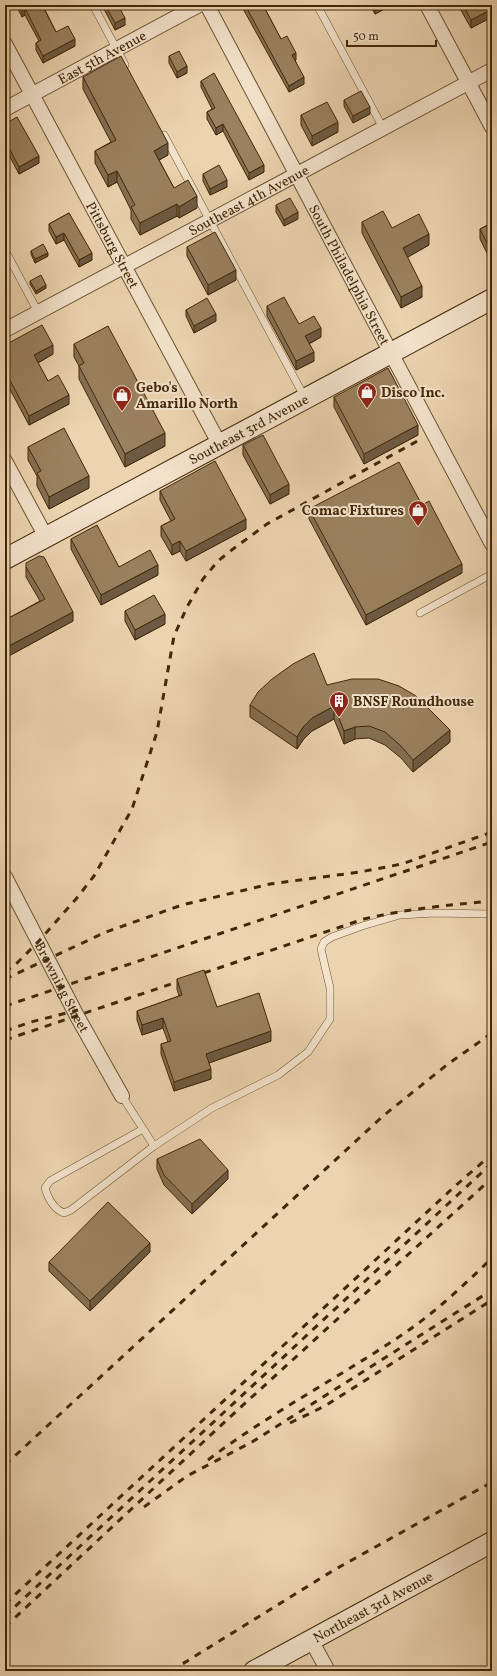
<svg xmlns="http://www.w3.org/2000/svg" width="497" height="1676" viewBox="0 0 497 1676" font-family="Vollkorn,serif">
	<rect width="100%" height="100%" fill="#ecd4b0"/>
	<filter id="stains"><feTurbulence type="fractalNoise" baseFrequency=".005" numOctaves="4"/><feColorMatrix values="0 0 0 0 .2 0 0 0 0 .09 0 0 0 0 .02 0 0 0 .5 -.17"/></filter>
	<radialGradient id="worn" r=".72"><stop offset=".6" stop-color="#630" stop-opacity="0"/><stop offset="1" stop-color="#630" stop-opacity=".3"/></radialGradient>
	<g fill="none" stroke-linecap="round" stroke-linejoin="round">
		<defs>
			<g id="lane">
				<polyline points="93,5 125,65"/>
				<polyline points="317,5 383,128"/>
				<polyline points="164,135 305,398"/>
				<polyline points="5,250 38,312"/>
				<polyline points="420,613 492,574"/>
				<polyline points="122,1096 154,1146 212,1108 278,1075 308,1052 330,1019 330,988 321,949 324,942 332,937 362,926 400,915 435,913 490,914"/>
				<path d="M143,1129l-93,52 -5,7c3,10 9,21 19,25l7,-3 83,-64"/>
			</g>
			<g id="street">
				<path id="s1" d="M207,5l285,539"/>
				<polyline points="427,5 492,127"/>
				<path id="s2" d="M5,44l215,401"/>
				<path id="s3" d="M5,109l194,-104"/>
				<path id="s4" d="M5,330l487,-260"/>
				<polyline points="5,461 46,537"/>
				<path id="s5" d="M5,877l72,139 45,80"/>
				<polyline points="311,1640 328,1671"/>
			</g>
			<g id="secondary">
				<path id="s6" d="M5,559l487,-260"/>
				<path id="s7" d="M254,1671l238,-129"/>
			</g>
		</defs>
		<!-- lane casing -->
		<use href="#lane" stroke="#6c5232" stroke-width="8"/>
		<!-- street casing -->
		<use href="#street" stroke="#6c5232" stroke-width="16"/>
		<!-- secondary casing -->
		<use href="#secondary" stroke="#422708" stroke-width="22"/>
		<!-- lane -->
		<use href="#lane" stroke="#f3e3cc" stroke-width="7"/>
		<!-- street -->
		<use href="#street" stroke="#f3e3cc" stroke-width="14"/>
		<!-- secondary -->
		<use href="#secondary" stroke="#f3e3cc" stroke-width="20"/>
		<!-- rail -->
		<g stroke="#422708" stroke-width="3" stroke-dasharray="7 7" stroke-linecap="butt">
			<polyline points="5,972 16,964 39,941 76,899 94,876 132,809 157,732 174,636 187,607 203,579 218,561 233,549 267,524 421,439"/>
			<polyline points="5,979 106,932 182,905 270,884 360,872 402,864 492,832"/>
			<polyline points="5,1006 492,842"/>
			<polyline points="5,1031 31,1022 78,1010"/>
			<path d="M5,1040l359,-121c42,-10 85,-14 128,-18"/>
			<polyline points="290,1423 325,1406 492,1300"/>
			<path d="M208,1460c63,-48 136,-85 201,-130 30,-21 57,-47 83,-72"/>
			<polyline points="5,1465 383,1116 448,1064 492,1033"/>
			<polyline points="144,1507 187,1476 252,1442 492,1290"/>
			<polyline points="5,1604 454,1187 492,1154"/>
			<polyline points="5,1616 492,1163"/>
			<polyline points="5,1627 230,1417 492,1178"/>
			<polyline points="171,1671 334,1570 492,1482"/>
		</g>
	</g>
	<!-- wall -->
	<g fill="#846f52" stroke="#422708">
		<polygon points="16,5 44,5 43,6 56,32 75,46 43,63 36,50 36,43 39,41 25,15 22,17"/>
		<polygon points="104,5 118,5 125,25 115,30 104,9"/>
		<polygon points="241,5 263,5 281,39 296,60 295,60 304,84 289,92"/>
		<polygon points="370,5 392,5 375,14"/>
		<polygon points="458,5 492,5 492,17 471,28"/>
		<polygon points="169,56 187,73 177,78 169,63"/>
		<polygon points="83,77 168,155 159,160 174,188 197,208 179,218 177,216 140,235 131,219 131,210 117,182 108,187 95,163 95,151 111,142 83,89"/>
		<polygon points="201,81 264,172 249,180 223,131 216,135 207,119 207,112 212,109 201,87"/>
		<polygon points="344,100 370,114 353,123 344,106"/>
		<polygon points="301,115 338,132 312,146 301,125"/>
		<polygon points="5,124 39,163 19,174 9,155 5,157"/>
		<polygon points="203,174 227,187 210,195 203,181"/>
		<polygon points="276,205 298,219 284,226 276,212"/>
		<polygon points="69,213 92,260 79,267 64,240 56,244 49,231 49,224"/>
		<polygon points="362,222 392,228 429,245 407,257 422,297 401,308 362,233"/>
		<polygon points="492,223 492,263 480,239 480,229"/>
		<polygon points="187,247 236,280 208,295 187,256"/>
		<polygon points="31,251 48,256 35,263 31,254"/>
		<polygon points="30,281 46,288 36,294 30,284"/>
		<polygon points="267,306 321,337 309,344 314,361 296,370 267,316"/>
		<polygon points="186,310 216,321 194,333 186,316"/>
		<polygon points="74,344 165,446 125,467 79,379 79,366 74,357"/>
		<polygon points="5,345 53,354 38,363 48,381 69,404 29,425 5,380"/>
		<polygon points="334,397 418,435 364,464 334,407"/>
		<polygon points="243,445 289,494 270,504 243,455"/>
		<polygon points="28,447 89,488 49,509 37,486 37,476 28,460"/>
		<polygon points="160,491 246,529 186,561 180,551 172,555 161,536 161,526 171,521 160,500"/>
		<polygon points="422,505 462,573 366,625 309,519 309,509"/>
		<polygon points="71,539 119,567 158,575 101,605 71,549"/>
		<polygon points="26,567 73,621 5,658 5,620 40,601 26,577"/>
		<polygon points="125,611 165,624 135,640 125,621"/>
		<polygon points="327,685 450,742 413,772 401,758 385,745 369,738 355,739 344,744 334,719 312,731 303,740 297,749 250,717 250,705"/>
		<polygon points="177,979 217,1007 271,1041 209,1063 211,1079 174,1091 161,1054 161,1044 168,1042 163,1028 142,1035 137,1020 137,1011 179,996 177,989"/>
		<polygon points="157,1159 228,1179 192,1214 164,1185 157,1169"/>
		<polygon points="150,1252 90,1311 49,1271 49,1262"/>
	</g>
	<!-- shaded-wall -->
	<g fill="#6c5a42" stroke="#422708">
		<polygon points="379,5 392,5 375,14 375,7"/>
		<polygon points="25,8 25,15 22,17 22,10"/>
		<polygon points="492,9 492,17 471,28 471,20"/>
		<polygon points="125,18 125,25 115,30 115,23"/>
		<polygon points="75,39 75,46 43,63 43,56"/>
		<polygon points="296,53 296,60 292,62 292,55"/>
		<polygon points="187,66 187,73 177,78 177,72"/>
		<polygon points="304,77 304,84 289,92 289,86"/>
		<polygon points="370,107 370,114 353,123 353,116"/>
		<polygon points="338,122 338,132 312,146 312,136"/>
		<polygon points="223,124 223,131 216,135 216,128"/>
		<polygon points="168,143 168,155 154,163 154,151"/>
		<polygon points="9,148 9,155 5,157 5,151"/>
		<polygon points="39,156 39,163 19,174 19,167"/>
		<polygon points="264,165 264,172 249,180 249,173"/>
		<polygon points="117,171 117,182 108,187 108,175"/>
		<polygon points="227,180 227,187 210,195 210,189"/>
		<polygon points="197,196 197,208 179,218 179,207"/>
		<polygon points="177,204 177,216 140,235 140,223"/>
		<polygon points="298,212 298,219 284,226 284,220"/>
		<polygon points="64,233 64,240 56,244 56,237"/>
		<polygon points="429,234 429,245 403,260 403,248"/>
		<polygon points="48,253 48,256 35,263 35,259"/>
		<polygon points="92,253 92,260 79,267 79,260"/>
		<polygon points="236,270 236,280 208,295 208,285"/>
		<polygon points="46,285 46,288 36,294 36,291"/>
		<polygon points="422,286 422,297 401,308 401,297"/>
		<polygon points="216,314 216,321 194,333 194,326"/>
		<polygon points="321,328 321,337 305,346 305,336"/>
		<polygon points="53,345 53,354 34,365 34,355"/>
		<polygon points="314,352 314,361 296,370 296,361"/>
		<polygon points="69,395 69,404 29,425 29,416"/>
		<polygon points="418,425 418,435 364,464 364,454"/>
		<polygon points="165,433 165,446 125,467 125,454"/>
		<polygon points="89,476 89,488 49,509 49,497"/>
		<polygon points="289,484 289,494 270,504 270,495"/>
		<polygon points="246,519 246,529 186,561 186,551"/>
		<polygon points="180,541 180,551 172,555 172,545"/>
		<polygon points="462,564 462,573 366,625 366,615"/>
		<polygon points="158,565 158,575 101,605 101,595"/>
		<polygon points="73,612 73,621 5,658 5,648"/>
		<polygon points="165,614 165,624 135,640 135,630"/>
		<polygon points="334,706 334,719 312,731 303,740 297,749 297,737 303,727 312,718"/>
		<polygon points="355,727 355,739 344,744 344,731"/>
		<polygon points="450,730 450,742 413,772 413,760"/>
		<polygon points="163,1018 163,1028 142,1035 142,1025"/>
		<polygon points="271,1031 271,1041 206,1064 206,1054"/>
		<polygon points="211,1069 211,1079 174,1091 174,1082"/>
		<polygon points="228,1170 228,1179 192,1214 192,1204"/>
		<polygon points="150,1243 150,1252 90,1311 90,1301"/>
	</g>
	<!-- building -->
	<g fill="#9a815f" stroke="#422708">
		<polygon points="19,5 42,5 56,32 68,26 75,39 43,56 36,43 41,40 25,8 22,10"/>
		<polygon points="105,5 118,5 125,18 115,23"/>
		<polygon points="245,5 263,5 281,39 287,36 296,53 292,55 304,77 289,86"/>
		<polygon points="374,5 379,5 375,7"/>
		<polygon points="463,5 492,5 492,9 471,20"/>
		<polygon points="179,51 187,66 177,72 169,56"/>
		<polygon points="121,56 168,143 154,151 174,188 188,180 197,196 179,207 177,204 140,223 131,207 135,205 117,171 108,175 95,151 116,140 83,77"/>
		<polygon points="214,73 264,165 249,173 223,124 216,128 207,112 215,108 201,81"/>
		<polygon points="361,91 370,107 353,116 344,100"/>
		<polygon points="327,102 338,122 312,136 301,115"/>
		<polygon points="17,117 39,156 19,167 9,148 5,151 5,126 6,126 5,124"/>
		<polygon points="219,165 227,180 210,189 203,174"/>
		<polygon points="290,198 298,212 284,220 276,205"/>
		<polygon points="383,211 392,228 419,214 429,234 403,248 422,286 401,297 362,222"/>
		<polygon points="69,213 92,253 79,260 64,233 56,237 49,224"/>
		<polygon points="492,223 492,253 480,229"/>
		<polygon points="215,232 236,270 208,285 187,247"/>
		<polygon points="43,244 48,253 35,259 31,251"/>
		<polygon points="41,275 46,285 36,291 30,281"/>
		<polygon points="284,297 299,324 314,316 321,328 305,336 314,352 296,361 267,306"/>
		<polygon points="207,298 216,314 194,326 186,310"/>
		<polygon points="42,325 53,345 34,355 48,381 58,375 69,395 29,416 5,371 5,345"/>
		<polygon points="108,326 165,433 125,454 79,366 84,363 74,344"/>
		<polygon points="388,368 418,425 364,454 334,397"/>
		<polygon points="64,428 89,476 49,497 37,473 41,471 28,447"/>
		<polygon points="263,435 289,484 270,495 243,445"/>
		<polygon points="215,461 246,519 186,551 180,541 172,545 161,526 175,519 160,491"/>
		<polygon points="399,462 422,505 429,501 462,564 366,615 309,509"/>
		<polygon points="97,525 119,567 150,550 158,565 101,595 71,539"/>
		<polygon points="39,556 44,557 73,612 5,648 5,620 45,599 26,567 26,563"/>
		<polygon points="154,595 165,614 135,630 125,611"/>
		<polygon points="314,653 327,685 352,679 378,679 399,686 416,696 450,730 413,760 401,746 385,732 369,726 355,727 344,731 334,706 312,718 303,727 297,737 250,705 258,692 272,679 293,664"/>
		<polygon points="204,970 217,1007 259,993 271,1031 206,1054 211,1069 174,1082 161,1044 171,1041 163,1018 142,1025 137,1011 182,995 177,979"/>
		<polygon points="200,1139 228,1170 192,1204 164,1175 157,1159"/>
		<polygon points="108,1202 150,1243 90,1301 49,1262"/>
	</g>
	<!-- icons -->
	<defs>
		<symbol id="shop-pin" viewBox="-11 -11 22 30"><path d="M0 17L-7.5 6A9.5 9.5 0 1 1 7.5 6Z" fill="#8f2418" stroke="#f3e3cc"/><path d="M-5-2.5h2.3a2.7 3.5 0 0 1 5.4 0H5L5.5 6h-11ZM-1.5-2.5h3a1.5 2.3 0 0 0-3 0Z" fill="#fff"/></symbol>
		<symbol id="building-pin" viewBox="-11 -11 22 30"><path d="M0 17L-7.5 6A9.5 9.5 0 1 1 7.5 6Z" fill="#8f2418" stroke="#f3e3cc"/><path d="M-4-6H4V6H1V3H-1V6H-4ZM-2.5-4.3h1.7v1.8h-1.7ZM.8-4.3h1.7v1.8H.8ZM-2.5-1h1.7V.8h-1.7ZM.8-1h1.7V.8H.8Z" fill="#fff"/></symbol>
	</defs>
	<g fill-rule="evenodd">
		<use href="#shop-pin" x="356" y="381" width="22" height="30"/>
		<use href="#shop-pin" x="111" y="384" width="22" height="30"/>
		<use href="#shop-pin" x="407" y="499" width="22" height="30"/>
		<use href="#building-pin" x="328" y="690" width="22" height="30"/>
	</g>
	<g text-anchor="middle" stroke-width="4" stroke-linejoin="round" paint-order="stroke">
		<!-- street labels -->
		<g font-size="14" fill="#422708" stroke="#f3e3cc">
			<text dy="5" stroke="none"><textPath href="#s3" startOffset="110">East 5th Avenue</textPath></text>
			<text dy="5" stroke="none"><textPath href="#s4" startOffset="276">Southeast 4th Avenue</textPath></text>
			<text dy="5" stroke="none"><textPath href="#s2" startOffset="228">Pittsburg Street</textPath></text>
			<text dy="5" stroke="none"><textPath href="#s1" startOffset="305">South Philadelphia Street</textPath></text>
			<text dy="5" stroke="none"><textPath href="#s6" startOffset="276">Southeast 3rd Avenue</textPath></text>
			<text dy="5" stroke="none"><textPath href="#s5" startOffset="124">Browning Street</textPath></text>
			<text dy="5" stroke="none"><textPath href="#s7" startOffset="135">Northeast 3rd Avenue</textPath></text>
		</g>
		<!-- poi labels -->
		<g font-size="14" font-weight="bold" fill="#422708" stroke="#f3e3cc" text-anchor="start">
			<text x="136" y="392">Gebo's<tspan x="136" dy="16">Amarillo North</tspan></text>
			<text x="381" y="397">Disco Inc.</text>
			<text x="404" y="515" text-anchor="end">Comac Fixtures</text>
			<text x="353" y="706">BNSF Roundhouse</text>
		</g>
	</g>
	<!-- margin -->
	<rect width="497" height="1676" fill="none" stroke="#ecd4b0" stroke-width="20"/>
	<rect x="6" y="6" width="485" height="1664" fill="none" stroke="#422708" stroke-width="2"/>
	<rect x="10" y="10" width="477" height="1656" fill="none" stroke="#422708"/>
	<!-- scale -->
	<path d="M347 40v6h89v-6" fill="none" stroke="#422708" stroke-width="2"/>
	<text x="353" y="40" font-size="12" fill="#422708" stroke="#f3e3cc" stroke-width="3" paint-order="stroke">50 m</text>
	<rect width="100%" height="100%" filter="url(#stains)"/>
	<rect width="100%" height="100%" fill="url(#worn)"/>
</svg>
